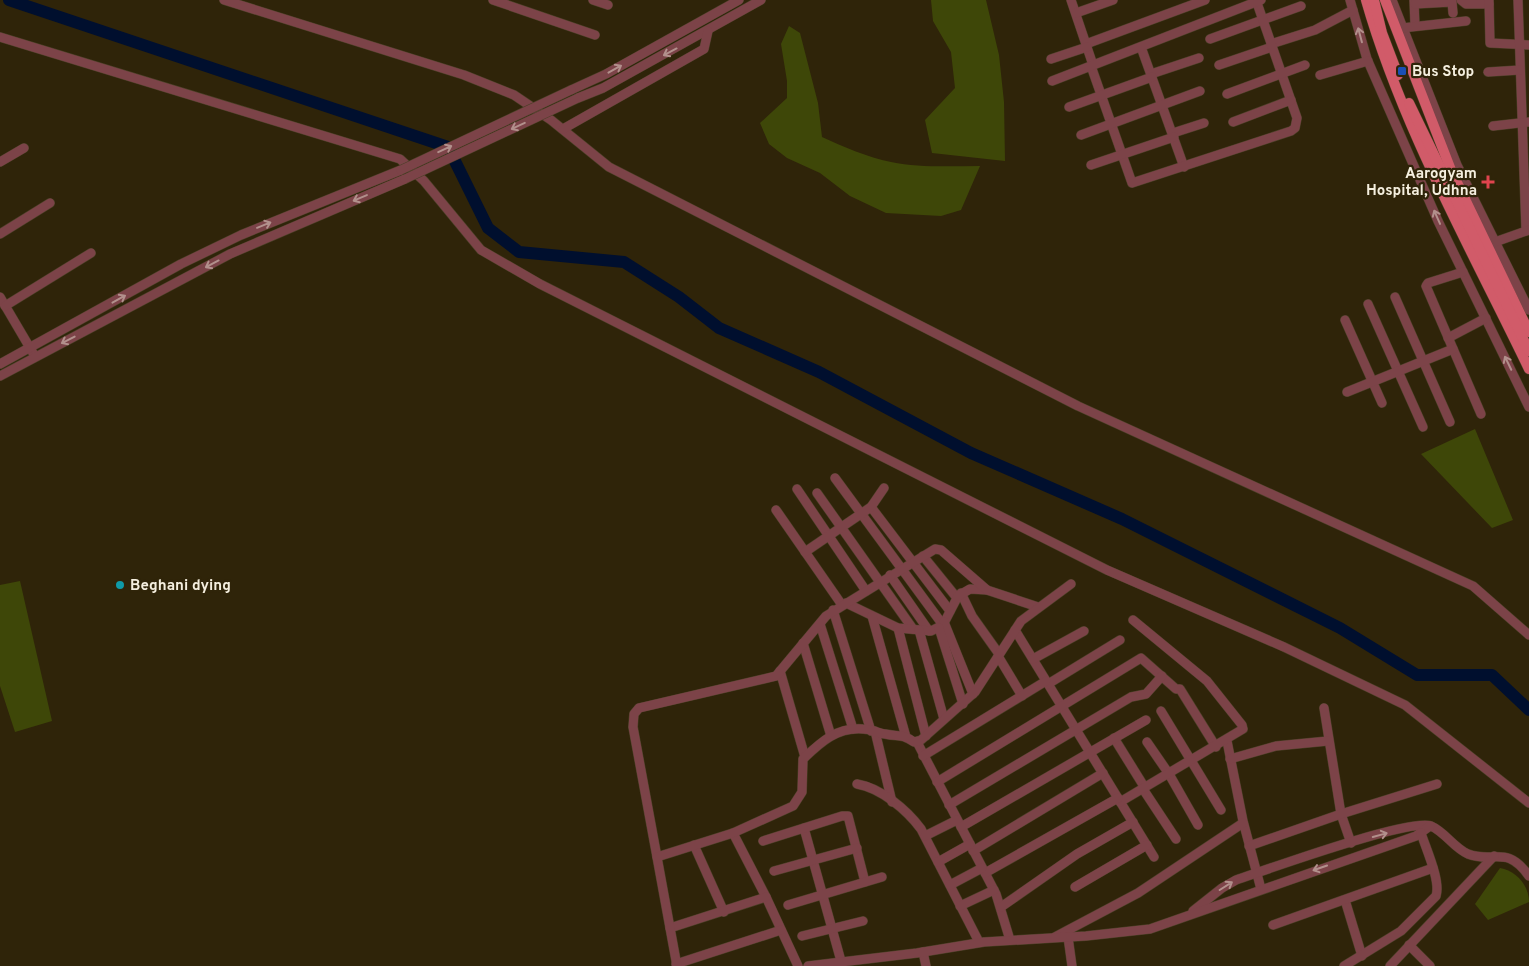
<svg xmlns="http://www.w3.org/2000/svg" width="1529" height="966" viewBox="0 0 1529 966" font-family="Overpass,sans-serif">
	<rect width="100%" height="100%" fill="#2f2409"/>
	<!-- green -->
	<g fill="#3e4708">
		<polygon points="931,0 986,0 999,55 1004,102 1005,161 932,153 925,120 955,88 951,52 933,21"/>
		<path d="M789,26l11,7 18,70 4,34c22,10 45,20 69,25 29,6 60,4 89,4l-19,44 -20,6 -55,-3 -36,-17 -30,-23 -33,-15 -18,-14 -9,-21 27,-25v-17l-6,-37z"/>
		<polygon points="1475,429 1513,520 1492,528 1421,454"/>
		<polygon points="20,581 52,721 15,732 0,686 0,585"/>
		<path d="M1500,868c16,3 29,17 29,34l-41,18 -13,-16z"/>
	</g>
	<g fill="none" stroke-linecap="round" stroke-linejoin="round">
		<!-- river -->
		<polyline stroke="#000f2e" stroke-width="12" points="9,0 448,147 488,228 519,252 624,262 679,297 719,328 819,372 971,453 1122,519 1340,628 1417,675 1492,675 1529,710"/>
		<defs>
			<g id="minor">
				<polyline points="224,0 464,75 514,95 551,120 609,167 1078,406 1473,586 1529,635"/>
				<polyline points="493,0 595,35"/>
				<polyline points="593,0 608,5"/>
				<polyline points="1071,0 1093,65"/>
				<polyline points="1350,0 1367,59 1438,221 1529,407"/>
				<polyline points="1392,0 1457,165 1529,310"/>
				<polyline points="1414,0 1415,26"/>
				<polyline points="1461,0 1466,4 1489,4"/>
				<polyline points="1489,0 1490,43 1529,45"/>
				<polyline points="1518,0 1526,231"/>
				<polyline points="1415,4 1452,2 1453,13"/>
				<polyline points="1076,13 1113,0"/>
				<polyline points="1402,28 1466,21"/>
				<polyline points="0,37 400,159 424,181 481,250 540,284 1107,570 1284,647 1405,705 1529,803"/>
				<polyline points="1210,39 1301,6"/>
				<polyline points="1086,44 1205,0"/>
				<polyline points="1271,44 1315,30 1353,10"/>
				<polyline points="1141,47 1184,167"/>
				<polyline points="1051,59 1087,47"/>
				<polyline points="1219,65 1272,47"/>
				<polyline points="1091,66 1132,183 1291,131 1295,128 1297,118 1256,0"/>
				<polyline points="1488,72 1520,70"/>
				<polyline points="1151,74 1199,58"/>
				<polyline points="1320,75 1368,61"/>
				<polyline points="1052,81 1261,0"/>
				<polyline points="571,90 606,74 739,0"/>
				<polyline points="1227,94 1305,65"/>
				<polyline points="578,98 603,88 761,0"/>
				<polyline points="1069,107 1152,77"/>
				<polyline points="1233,122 1291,100"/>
				<polyline points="1493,126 1529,122"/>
				<polyline points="563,129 704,49 708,31"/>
				<polyline points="1173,133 1204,123"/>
				<polyline points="1081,135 1200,91"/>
				<polyline points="0,162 24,148"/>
				<polyline points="1091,165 1174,137"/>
				<polyline points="0,234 50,203"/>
				<polyline points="1495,242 1529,230"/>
				<polyline points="1463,272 1428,283 1426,286 1481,414"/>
				<polyline points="0,297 33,353"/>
				<polyline points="1395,297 1450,422"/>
				<polyline points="1368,304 1423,427"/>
				<polyline points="5,306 91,253"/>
				<polyline points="1345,320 1382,403"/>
				<polyline points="1448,338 1486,318"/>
				<polyline points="0,364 181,264 241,235 401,170"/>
				<polyline points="0,376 230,254 405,179"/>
				<polyline points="1347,392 1453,349"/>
				<polyline points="835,478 943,625"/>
				<polyline points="797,489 866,591"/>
				<polyline points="817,493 913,629"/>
				<polyline points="871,507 950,611"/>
				<polyline points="776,510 842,605"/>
				<polyline points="805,552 871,507 884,488"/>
				<polyline points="923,556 957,598"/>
				<polyline points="890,575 929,631"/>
				<polyline points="961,593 972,616 999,654"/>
				<polyline points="846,603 898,628 931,631 943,625 958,596 970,589 987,590 1038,607"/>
				<polyline points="833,610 871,731"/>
				<polyline points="872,616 906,737"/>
				<polyline points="944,622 973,694"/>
				<polyline points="820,624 853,729"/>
				<polyline points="898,628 926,736"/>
				<polyline points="939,628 963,704"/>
				<polyline points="919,630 944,719"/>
				<polyline points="1015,630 1154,857"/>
				<polyline points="803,643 831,736"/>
				<polyline points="998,656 1022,696"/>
				<polyline points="1033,659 1084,631"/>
				<polyline points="780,671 805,757"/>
				<polyline points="1048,684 1120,640"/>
				<polyline points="1324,708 1341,814 1351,843"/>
				<polyline points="1161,711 1221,810"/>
				<polyline points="875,731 892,802"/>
				<polyline points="1114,738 1145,788"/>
				<polyline points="1227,741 1243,821 1261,889"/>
				<polyline points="917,742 996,894 1010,940"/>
				<polyline points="1147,742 1169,774 1198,825"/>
				<polyline points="923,756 1046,681"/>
				<polyline points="1230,759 1276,746 1328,741"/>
				<polyline points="937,782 1141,658 1176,689 1180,689 1216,747"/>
				<path d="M857,784c24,4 50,26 64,45l58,113"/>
				<polyline points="1143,789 1176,839"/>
				<polyline points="1120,802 1243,729 1242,725 1207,681 1133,620"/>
				<polyline points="949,805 1131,697 1146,694 1162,676"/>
				<polyline points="961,827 1146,720"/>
				<polyline points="804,828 841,961"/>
				<polyline points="733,833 766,897 798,966"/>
				<polyline points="925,836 957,820"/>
				<polyline points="763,841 842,816 848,816 865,882"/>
				<polyline points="694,845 724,912"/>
				<polyline points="1249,846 1341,814 1437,784"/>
				<polyline points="973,851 1103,773"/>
				<polyline points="657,857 633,727 634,714 639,708 776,676 826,616 935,549 941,550 987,590"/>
				<polyline points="938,862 970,844"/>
				<polyline points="774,871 857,848"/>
				<polyline points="985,873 1118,798"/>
				<polyline points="950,885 982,868"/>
				<polyline points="1075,887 1147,845"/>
				<polyline points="1345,900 1362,956"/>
				<polyline points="788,905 882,877"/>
				<polyline points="960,906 994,890"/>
				<polyline points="1001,907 1077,854 1133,822"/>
				<path d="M1193,911l29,-23 14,-8c30,-10 173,-62 195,-54 14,6 23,22 37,28 26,10 38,-10 61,22"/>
				<polyline points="1273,925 1433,868"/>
				<polyline points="670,928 766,897"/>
				<polyline points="802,936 863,921"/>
				<polyline points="1055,937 1138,893 1243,823"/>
				<polyline points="1068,937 1072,966"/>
				<polyline points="1409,945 1430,966"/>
				<polyline points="923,952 926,966"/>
				<polyline points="676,964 781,930"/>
				<path d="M677,966l-20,-109 76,-24 60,-27 9,-14 1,-33c17,-16 33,-32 60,-30 7,0 15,4 22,5 14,3 16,-1 29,8l7,-2 54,-48 46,-71 50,-37"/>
				<polyline points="808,966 917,953 984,942 1086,936 1150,929 1416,836 1430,826"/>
				<path d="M1344,966l57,-35 35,-35c5,-15 -10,-47 -15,-63"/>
				<polyline points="1390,966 1494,856"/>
			</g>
			<g id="major">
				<path d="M1366,0c37,129 105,248 163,369"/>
				<polyline points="1374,0 1382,33 1398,75"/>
				<polyline points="1385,0 1451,170 1529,332"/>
				<polyline points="1409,103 1529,351"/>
			</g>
		</defs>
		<!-- minor casing -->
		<use href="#minor" stroke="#4b4027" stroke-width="10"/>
		<!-- major casing -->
		<use href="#major" stroke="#4b4027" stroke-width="11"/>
		<!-- minor -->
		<use href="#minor" stroke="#7c4348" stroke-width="9"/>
		<!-- major -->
		<use href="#major" stroke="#d15b69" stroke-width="10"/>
		<defs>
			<g id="minor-bridge">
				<polyline points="401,170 571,90"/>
				<polyline points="405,179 578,98"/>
			</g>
		</defs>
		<!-- minor-bridge casing -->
		<use href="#minor-bridge" stroke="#4b4027" stroke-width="10" stroke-linecap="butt"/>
		<!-- minor-bridge -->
		<use href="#minor-bridge" stroke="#7c4348" stroke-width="9"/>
	</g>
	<!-- one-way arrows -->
	<defs><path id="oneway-shaft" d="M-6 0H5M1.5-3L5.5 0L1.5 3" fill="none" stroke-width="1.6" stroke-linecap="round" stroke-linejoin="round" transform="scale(1.25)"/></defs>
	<g stroke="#b2908c">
		<use href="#oneway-shaft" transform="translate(1360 35) rotate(-105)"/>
		<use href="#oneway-shaft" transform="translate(670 52) rotate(152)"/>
		<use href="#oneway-shaft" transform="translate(615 69) rotate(-29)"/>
		<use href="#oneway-shaft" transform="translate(518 126) rotate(155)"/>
		<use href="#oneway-shaft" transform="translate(445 149) rotate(-25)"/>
		<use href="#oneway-shaft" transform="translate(360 198) rotate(157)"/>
		<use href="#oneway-shaft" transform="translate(1437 217) rotate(-114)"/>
		<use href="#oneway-shaft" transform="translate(264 225) rotate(-22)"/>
		<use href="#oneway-shaft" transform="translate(212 264) rotate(152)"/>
		<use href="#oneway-shaft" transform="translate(119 299) rotate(-29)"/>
		<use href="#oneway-shaft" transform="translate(68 340) rotate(153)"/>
		<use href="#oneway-shaft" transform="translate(1508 363) rotate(-116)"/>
		<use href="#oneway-shaft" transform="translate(1380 835) rotate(-15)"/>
		<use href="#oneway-shaft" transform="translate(1320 868) rotate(161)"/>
		<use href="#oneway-shaft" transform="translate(1226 886) rotate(-32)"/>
	</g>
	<!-- markers -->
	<rect fill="#1a4fb4" stroke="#2f2409" stroke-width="2" x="1397" y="66" width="10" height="10" rx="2.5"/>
	<path fill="#e0444e" stroke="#2f2409" stroke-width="2" d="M1485.5 174.5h5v5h5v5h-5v5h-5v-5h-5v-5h5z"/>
	<circle fill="#0f9aa8" stroke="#2f2409" stroke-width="2" cx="120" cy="585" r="5"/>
	<g text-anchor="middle" stroke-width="4.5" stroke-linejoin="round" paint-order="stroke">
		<!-- poi labels -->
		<g font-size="15" font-weight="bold" fill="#f5efdf" stroke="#2f2409" text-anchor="start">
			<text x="1412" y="76">Bus Stop</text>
			<text x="1477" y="178" text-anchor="end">Aarogyam<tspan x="1477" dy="17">Hospital, Udhna</tspan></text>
			<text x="130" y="590">Beghani dying</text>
		</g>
	</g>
</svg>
